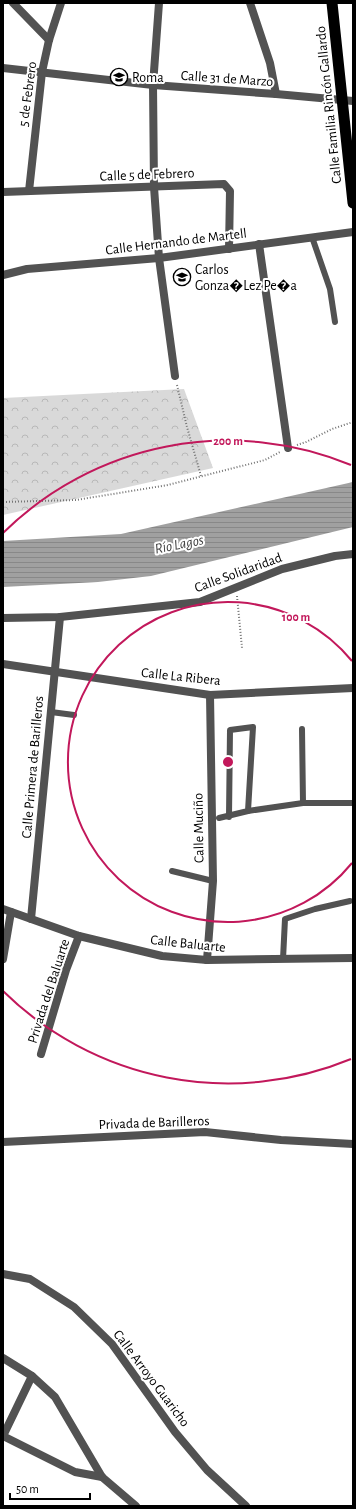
<svg xmlns="http://www.w3.org/2000/svg" width="356" height="1509" viewBox="0 0 356 1509" font-family="'Alegreya Sans',sans-serif">
	<defs>
		<pattern id="park-crowns" width="20" height="18" patternUnits="userSpaceOnUse"><rect width="20" height="18" fill="#d9d9d9"/><path d="M2 6a3 3 0 1 1 6 0M12 15a3 3 0 1 1 6 0" fill="none" stroke="#b8b8b8"/></pattern>
		<pattern id="water-rules" width="6" height="5" patternUnits="userSpaceOnUse"><rect width="6" height="5" fill="#a0a0a0"/><path d="M0 2.5h6" fill="none" stroke="#888"/></pattern>
	</defs>
	<rect width="100%" height="100%" fill="#fff"/>
	<!-- park -->
	<polygon fill="url(#park-crowns)" points="184,389 213,468 3,515 3,398"/>
	<!-- water -->
	<polygon fill="url(#water-rules)" points="353,482 353,527 151,576 98,582 3,587 3,541 121,534"/>
	<g fill="none" stroke-linecap="round" stroke-linejoin="round">
		<!-- path -->
		<g stroke="#747474" stroke-width="2" stroke-dasharray="1 2" stroke-linecap="butt">
			<polyline points="177,385 187,427 201,476"/>
			<polyline points="297,445 306,442 332,429 353,422"/>
			<polyline points="3,502 76,500 168,485 265,460 280,452"/>
			<polyline points="237,596 242,648"/>
		</g>
		<!-- service -->
		<g stroke="#525252" stroke-width="6">
			<polyline points="312,237 330,289 335,322"/>
			<polyline points="51,712 74,715"/>
			<polyline points="302,729 303,803"/>
			<polyline points="248,811 303,803 353,803"/>
			<polyline points="219,818 248,811 253,727 230,730 229,817"/>
			<polyline points="172,871 213,881"/>
			<polyline points="283,959 285,919 315,909 350,901"/>
		</g>
		<!-- minor -->
		<g stroke="#525252" stroke-width="8">
			<polyline points="13,3 49,40"/>
			<polyline points="159,3 153,85 154,187 159,258 175,376"/>
			<polyline points="250,3 270,63 276,94"/>
			<polyline points="3,68 153,85 276,94 353,101"/>
			<polyline points="29,191 42,72 49,40 61,3"/>
			<polyline points="3,192 224,184 230,191 229,249"/>
			<polyline points="259,244 288,448"/>
			<polyline points="3,618 60,617 200,602 282,569 335,556 353,554"/>
			<polyline points="3,664 210,695 353,688"/>
			<polyline points="31,919 60,617"/>
			<polyline points="3,959 11,912"/>
			<polyline points="207,960 213,881 210,695"/>
			<polyline points="41,1054 66,970 79,936"/>
			<polyline points="3,1142 205,1132 281,1140 353,1144"/>
			<polyline points="3,1274 30,1279 74,1307 112,1344 175,1432 207,1470 246,1506"/>
			<polyline points="3,1358 32,1376 55,1397 102,1477 136,1506"/>
			<polyline points="3,1436 75,1472 102,1477"/>
			<polyline points="3,1436 32,1376"/>
		</g>
		<!-- tertiary -->
		<g stroke="#525252" stroke-width="8">
			<polyline points="3,275 27,269 159,258 353,232"/>
			<polyline points="3,909 79,936 162,956 207,960 353,958"/>
		</g>
		<!-- trunk -->
		<polyline stroke="#000" stroke-width="11" points="332,3 353,203"/>
	</g>
	<!-- distance rings -->
	<g fill="none" stroke="#c2185b" stroke-width="2">
		<path d="M352 863A160 160 0 1 1 352 661"/>
		<path d="M351 1059A321 321 0 0 1 3 991M3 533A321 321 0 0 1 351 465"/>
	</g>
	<!-- icons -->
	<defs>
		<symbol id="school-ring" viewBox="-11 -11 22 22"><circle r="9.5" fill="#fff" stroke="#000" stroke-width="1.5"/><path d="M0-5L7-2L0 1L-7-2ZM-4 1L0 2.5L4 1V4Q0 6-4 4Z" fill="#000"/></symbol>
	</defs>
	<g fill-rule="evenodd">
		<use href="#school-ring" x="109" y="67" width="20" height="20"/>
		<use href="#school-ring" x="172" y="267" width="20" height="20"/>
	</g>
	<g text-anchor="middle" stroke-width="4" stroke-linejoin="round" paint-order="stroke">
		<!-- poi labels -->
		<g font-size="14" fill="#000" stroke="#fff" text-anchor="start">
			<text x="132" y="82">Roma</text>
			<text x="195" y="274">Carlos<tspan x="195" dy="16">Gonza�Lez Pe�a</tspan></text>
		</g>
		<!-- street labels -->
		<g font-size="14" fill="#000" stroke="#fff">
			<text transform="translate(227 78) rotate(4)" y="5">Calle 31 de Marzo</text>
			<text transform="translate(27 94) rotate(-82)" y="5">5 de Febrero</text>
			<text transform="translate(328 105) rotate(-96)" y="5">Calle Familia Rincón Gallardo</text>
			<text transform="translate(147 174) rotate(-2)" y="5">Calle 5 de Febrero</text>
			<text transform="translate(176 241) rotate(-7)" y="5">Calle Hernando de Martell</text>
			<text transform="translate(238 572) rotate(-20)" y="5">Calle Solidaridad</text>
			<text transform="translate(181 676) rotate(6)" y="5">Calle La Ribera</text>
			<text transform="translate(32 767) rotate(-85)" y="5">Calle Primera de Barilleros</text>
			<text transform="translate(198 828) rotate(-91)" y="5">Calle Muciño</text>
			<text transform="translate(188 943) rotate(6)" y="5">Calle Baluarte</text>
			<text transform="translate(48 991) rotate(-72)" y="5">Privada del Baluarte</text>
			<text transform="translate(154 1122) rotate(-2)" y="5">Privada de Barilleros</text>
			<text transform="translate(152 1378) rotate(53)" y="5">Calle Arroyo Guaricho</text>
		</g>
		<!-- water labels -->
		<g font-size="15" font-style="italic" fill="#414141" stroke="#fff">
			<text transform="translate(179 544) rotate(-11)" y="5">Río Lagos</text>
		</g>
	</g>
	<circle cx="228" cy="762" r="6" fill="#c2185b" stroke="#fff" stroke-width="2"/>
	<g font-size="12" text-anchor="middle" font-weight="bold" fill="#c2185b" stroke="#fff" stroke-width="4" stroke-linejoin="round" paint-order="stroke">
		<text x="228" y="445">200 m</text>
		<text x="296" y="621">100 m</text>
	</g>
	<!-- border -->
	<rect width="356" height="1509" fill="none" stroke="#000000" stroke-width="8"/>
	<!-- scale -->
	<path d="M10 1493v6h80v-6" fill="none" stroke="#000000" stroke-width="2"/>
	<text x="16" y="1493" font-size="12" fill="#000000" stroke="#ffffff" stroke-width="3" paint-order="stroke">50 m</text>
</svg>
